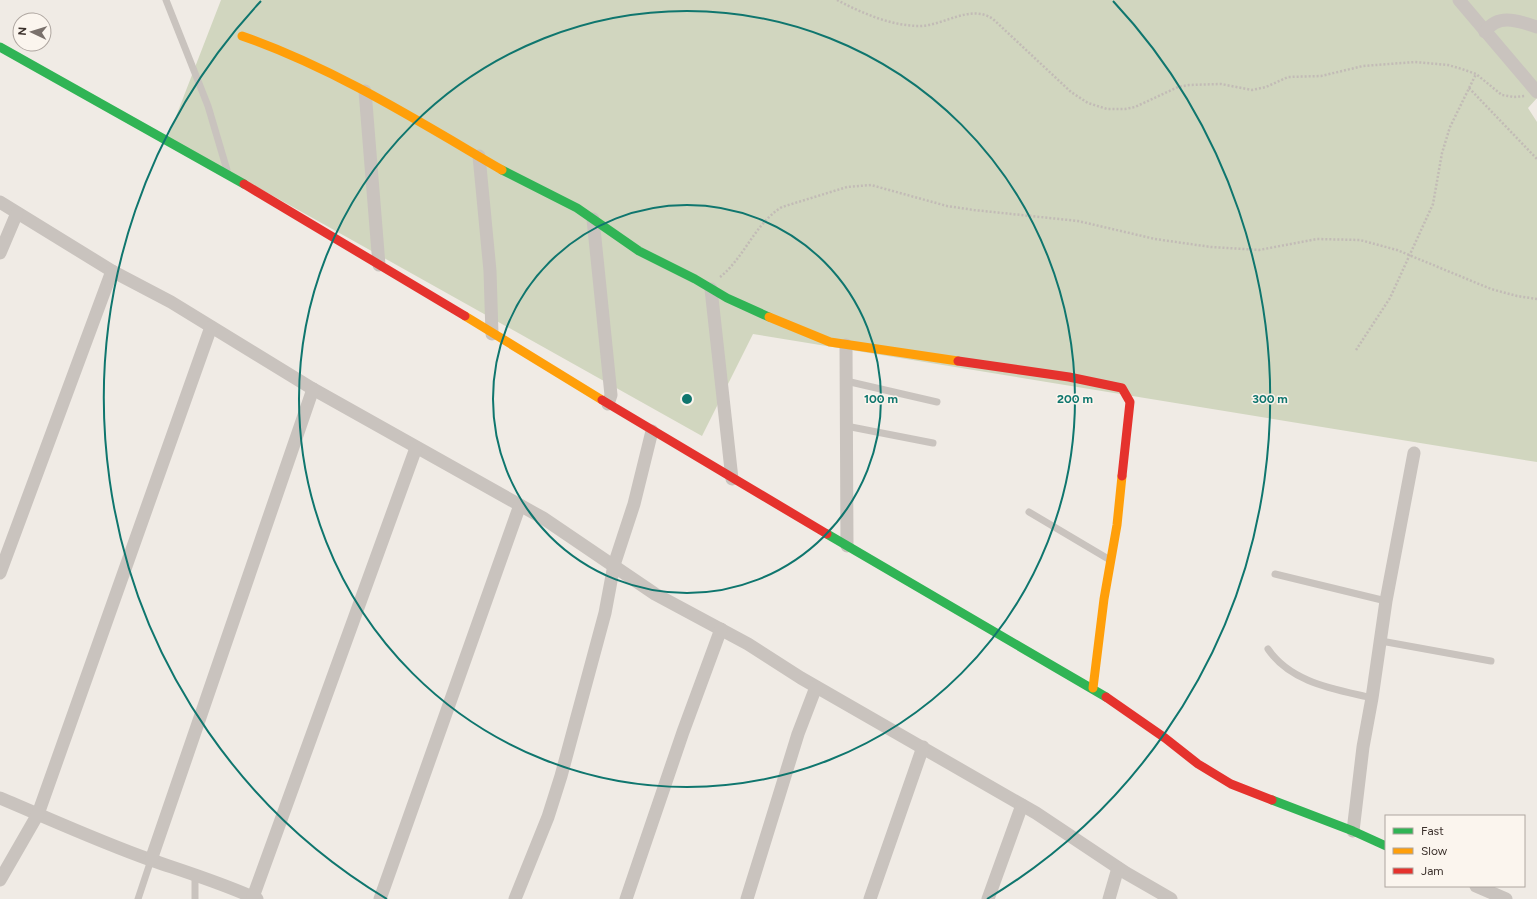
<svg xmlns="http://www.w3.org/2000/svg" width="1537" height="899" viewBox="0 0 1537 899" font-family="Figtree,sans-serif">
	<rect width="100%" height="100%" fill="#f0ebe5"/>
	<!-- green -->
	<polygon fill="#d1d6bf" points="221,0 1537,0 1537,98 1528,108 1537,122 1537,462 753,334 702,436 168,137"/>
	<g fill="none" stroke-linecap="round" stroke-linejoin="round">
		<!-- path -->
		<g stroke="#c2bbb6" stroke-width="2.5" stroke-dasharray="2 2" stroke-linecap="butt">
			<path d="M837,0c25,13 52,25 80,26 26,1 53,-23 76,-7l78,73 17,11 19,6h18l10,-2 43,-20 11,-2 32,-1 31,6 14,-3 22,-10 33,-1 42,-10 52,-4 33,3 14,4 14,5 26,21 12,2 11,-1"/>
			<polyline points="1469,88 1537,159"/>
			<path d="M720,277c25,-20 35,-54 62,-70l65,-20 24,-2 76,21 27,4 104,11 77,18 56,8 48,3 58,-11 43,1 37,10 94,39 26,7 20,3"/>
			<polyline points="1356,350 1390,298 1433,204 1442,153 1450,127 1476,74"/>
		</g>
		<!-- lane -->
		<g stroke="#c9c3be" stroke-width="7">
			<polyline points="166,0 208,106 227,170"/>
			<polyline points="846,381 937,402"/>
			<polyline points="846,426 933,443"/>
			<polyline points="1029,512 1110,560"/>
			<polyline points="1275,574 1386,601"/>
			<polyline points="1381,641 1491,661"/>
			<path d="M1268,649c23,34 67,40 104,49"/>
			<polyline points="138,899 151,860"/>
			<polyline points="195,899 195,874"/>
		</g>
		<!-- street -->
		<g stroke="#c9c3be" stroke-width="13">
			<polyline points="1459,0 1537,92"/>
			<path d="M1485,32c13,-19 33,-11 52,-5"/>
			<polyline points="365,91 379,265"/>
			<polyline points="479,156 490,271 492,334"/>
			<polyline points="0,202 112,271 171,302 313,389 543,518 655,594 748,644 801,678 1036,813 1126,873 1171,899"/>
			<polyline points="593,219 611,395 608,404"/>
			<polyline points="0,253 17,213"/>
			<polyline points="711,289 732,479"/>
			<polyline points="846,345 847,546"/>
			<polyline points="0,573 112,271"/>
			<path d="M0,798c50,21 100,44 151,62 35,12 71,23 106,39"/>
			<polyline points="1353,831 1363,747 1372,698 1386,601 1414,453"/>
			<polyline points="151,860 313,389"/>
			<polyline points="0,880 38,814 211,327"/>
			<polyline points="1476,886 1506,899"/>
			<polyline points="253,897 416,448"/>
			<polyline points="380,899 520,505"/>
			<polyline points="515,899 548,817 561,776 605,613 614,565 634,504 652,431"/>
			<polyline points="626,899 683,732 721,629"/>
			<polyline points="747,899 798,734 816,687"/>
			<polyline points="870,899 923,747"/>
			<polyline points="988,899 1022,805"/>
			<polyline points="1109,899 1118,868"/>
		</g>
		<!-- fast -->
		<g stroke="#30b455" stroke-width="9">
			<polyline points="0,47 244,184"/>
			<polyline points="502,170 577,208 639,251 695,279 727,298 769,317"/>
			<polyline points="827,534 1106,697"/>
			<polyline points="1272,800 1353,831 1386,846"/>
		</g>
		<!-- slow -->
		<g stroke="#ff9f0a" stroke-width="9">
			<path d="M242,36c92,32 176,85 260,134"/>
			<polyline points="465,316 602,400"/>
			<polyline points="769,317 830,342 958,361"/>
			<polyline points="1093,688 1104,599 1117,525 1122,476"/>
		</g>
		<!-- jam -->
		<g stroke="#e5322d" stroke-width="9">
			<polyline points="244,184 465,316"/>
			<polyline points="958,361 1069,377 1122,388 1130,402 1122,476"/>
			<polyline points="602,400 827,534"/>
			<polyline points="1106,697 1165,738 1198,764 1231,784 1272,800"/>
		</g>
	</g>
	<!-- distance rings -->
	<g fill="none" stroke="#0f766e" stroke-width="2">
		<circle cx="687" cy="399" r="194"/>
		<circle cx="687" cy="399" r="388"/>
		<path d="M387 899A583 583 0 0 1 261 1M1113 1A583 583 0 0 1 987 899"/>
	</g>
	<circle cx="687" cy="399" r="6" fill="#0f766e" stroke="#fbf5ee" stroke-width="2"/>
	<g font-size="12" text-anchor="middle" font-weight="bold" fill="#0f766e" stroke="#fbf5ee" stroke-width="3" stroke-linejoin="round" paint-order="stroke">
		<text x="881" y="403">100 m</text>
		<text x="1075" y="403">200 m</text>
		<text x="1270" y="403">300 m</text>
	</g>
	<!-- legend -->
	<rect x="1385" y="815" width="140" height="72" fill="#fbf5ee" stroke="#aea6a0"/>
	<rect x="1393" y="828" width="20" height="6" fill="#30b455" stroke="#aea6a0"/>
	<text x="1421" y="835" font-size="12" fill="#3b302b">Fast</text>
	<rect x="1393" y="848" width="20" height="6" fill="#ff9f0a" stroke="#aea6a0"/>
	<text x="1421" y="855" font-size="12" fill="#3b302b">Slow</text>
	<rect x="1393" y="868" width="20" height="6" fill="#e5322d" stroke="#aea6a0"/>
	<text x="1421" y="875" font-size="12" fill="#3b302b">Jam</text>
	<!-- north arrow -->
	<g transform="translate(32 32) rotate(274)"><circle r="19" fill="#fbf5ee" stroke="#aea6a0"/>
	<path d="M0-3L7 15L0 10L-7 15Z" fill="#7a716c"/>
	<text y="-6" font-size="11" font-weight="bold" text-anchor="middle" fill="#3b302b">N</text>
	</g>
</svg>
